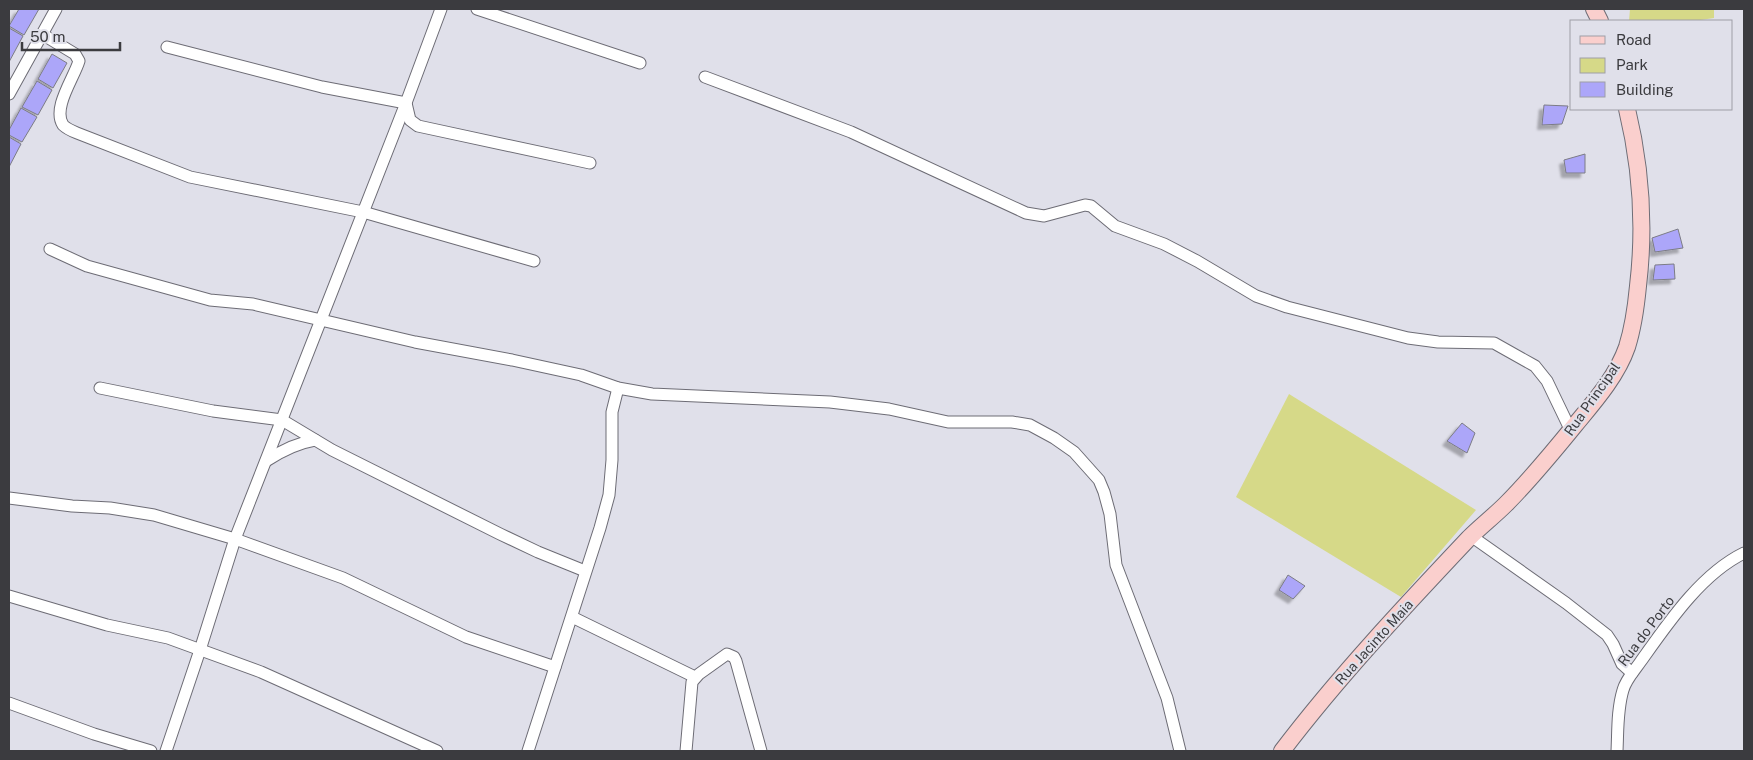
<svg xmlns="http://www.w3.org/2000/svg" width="1753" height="760" viewBox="0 0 1753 760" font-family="'Public Sans',sans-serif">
	<defs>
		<filter id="shadow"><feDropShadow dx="-4.5" dy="4.5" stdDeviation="1" flood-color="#0004"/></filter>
	</defs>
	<rect width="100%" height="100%" fill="#e0e0ea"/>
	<!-- green -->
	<g fill="#d6d988">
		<polygon points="1630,9 1714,9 1714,18 1694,21 1629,21"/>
		<polygon points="1289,394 1476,510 1401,597 1236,497"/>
	</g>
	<!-- building -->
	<g fill="#aca6f9" stroke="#7c7c85" filter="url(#shadow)">
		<polygon points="19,9 39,9 24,35 9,26"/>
		<polygon points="9,28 23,36 9,62"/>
		<polygon points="52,54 67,63 53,88 38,79"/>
		<polygon points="37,81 52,90 38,115 22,107"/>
		<polygon points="1544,105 1568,106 1562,124 1542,125"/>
		<polygon points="21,108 37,117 22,142 9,135 9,130"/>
		<polygon points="9,137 21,144 9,167"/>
		<polygon points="1585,154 1585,173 1566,173 1564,160"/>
		<polygon points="1678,229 1683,248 1655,252 1652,238"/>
		<polygon points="1674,264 1675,279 1653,280 1655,265"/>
		<polygon points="1462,423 1475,433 1467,453 1447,441"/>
		<polygon points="1288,575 1305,586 1293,599 1279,590"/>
	</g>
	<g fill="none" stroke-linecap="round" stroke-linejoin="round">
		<defs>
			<g id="street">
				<polyline points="477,9 640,63"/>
				<path d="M42,34l33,20 4,7c-5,17 -27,47 -16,64 3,3 9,6 14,8l113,44 173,35 171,49"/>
				<polyline points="167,47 322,87 406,103 410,120 418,126 590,163"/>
				<polyline points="705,77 851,132 1026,213 1044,216 1085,205 1091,206 1115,226 1164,244 1197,261 1256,296 1287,307 1408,338 1438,342 1494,343 1535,366 1547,381 1571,431"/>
				<polyline points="9,94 56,9"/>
				<polyline points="50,249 87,266 210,300 253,304 415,342 512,360 581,375 618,388 652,394 830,402 889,409 948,422 1012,422 1030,425 1054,438 1074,452 1099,480 1104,492 1110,514 1116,565 1167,698 1180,751"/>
				<polyline points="100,388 213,411 282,420 332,450 500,534 538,552 585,571"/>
				<path d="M266,461c15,-10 31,-18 49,-21"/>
				<polyline points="9,498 72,506 110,508 154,515 235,539 343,578 466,637 555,667"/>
				<polyline points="1471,536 1566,603 1607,635 1613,644 1622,664 1632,673"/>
				<polyline points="9,596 107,625 168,638 261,672 437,751"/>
				<polyline points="572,617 695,677"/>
				<polyline points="9,703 94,734 151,751"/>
				<polyline points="166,751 200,650 235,539 406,103 441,9"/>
				<polyline points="528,751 600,528 609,495 612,460 612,412 618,388"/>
				<polyline points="686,751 692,682 699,674 727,654 734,657 736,661 761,751"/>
				<path d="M1617,751c1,-20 0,-41 6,-61 3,-11 12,-20 18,-29 27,-38 60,-87 103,-108"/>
			</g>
			<g id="secondary">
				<polyline points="1594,9 1600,21"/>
				<path d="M1282,751c57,-75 122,-144 187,-213 12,-12 25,-22 37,-34 25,-25 47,-52 69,-79 19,-23 42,-49 52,-78 6,-19 9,-40 11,-61 7,-59 3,-119 -11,-177"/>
			</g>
		</defs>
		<!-- street casing -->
		<use href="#street" stroke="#6d6c75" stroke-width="13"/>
		<!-- secondary casing -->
		<use href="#secondary" stroke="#6d6c75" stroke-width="18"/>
		<!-- street -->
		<use href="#street" stroke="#fff" stroke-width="11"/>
		<!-- secondary -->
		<use href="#secondary" stroke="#facfcd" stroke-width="16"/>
	</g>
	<g text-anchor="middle" stroke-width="4" stroke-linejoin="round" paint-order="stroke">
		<!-- street labels -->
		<g font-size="14" fill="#3b3b3f" stroke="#e0e0ea">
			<text transform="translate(1592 399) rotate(-55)" y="5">Rua Principal</text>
			<text transform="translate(1646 631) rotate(-53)" y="5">Rua do Porto</text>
			<text transform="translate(1374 642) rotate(-48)" y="5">Rua Jacinto Maia</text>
		</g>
	</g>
	<!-- border -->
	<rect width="1753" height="760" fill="none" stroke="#3b3b3f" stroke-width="20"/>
	<!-- legend -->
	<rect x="1570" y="20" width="162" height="90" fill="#e0e0ea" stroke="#9e9ea6"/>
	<rect x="1580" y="36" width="25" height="8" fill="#facfcd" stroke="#9e9ea6"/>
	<text x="1616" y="45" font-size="15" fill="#3b3b3f">Road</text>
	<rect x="1580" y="58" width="25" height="15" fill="#d6d988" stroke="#9e9ea6"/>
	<text x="1616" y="70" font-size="15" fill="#3b3b3f">Park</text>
	<rect x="1580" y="82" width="25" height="15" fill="#aca6f9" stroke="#9e9ea6"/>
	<text x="1616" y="95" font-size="15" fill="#3b3b3f">Building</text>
	<!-- scale -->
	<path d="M22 42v8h98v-8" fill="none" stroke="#3b3b3f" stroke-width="2.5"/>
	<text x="30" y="42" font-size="15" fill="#3b3b3f" stroke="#e0e0ea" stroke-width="4" paint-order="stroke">50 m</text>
</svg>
